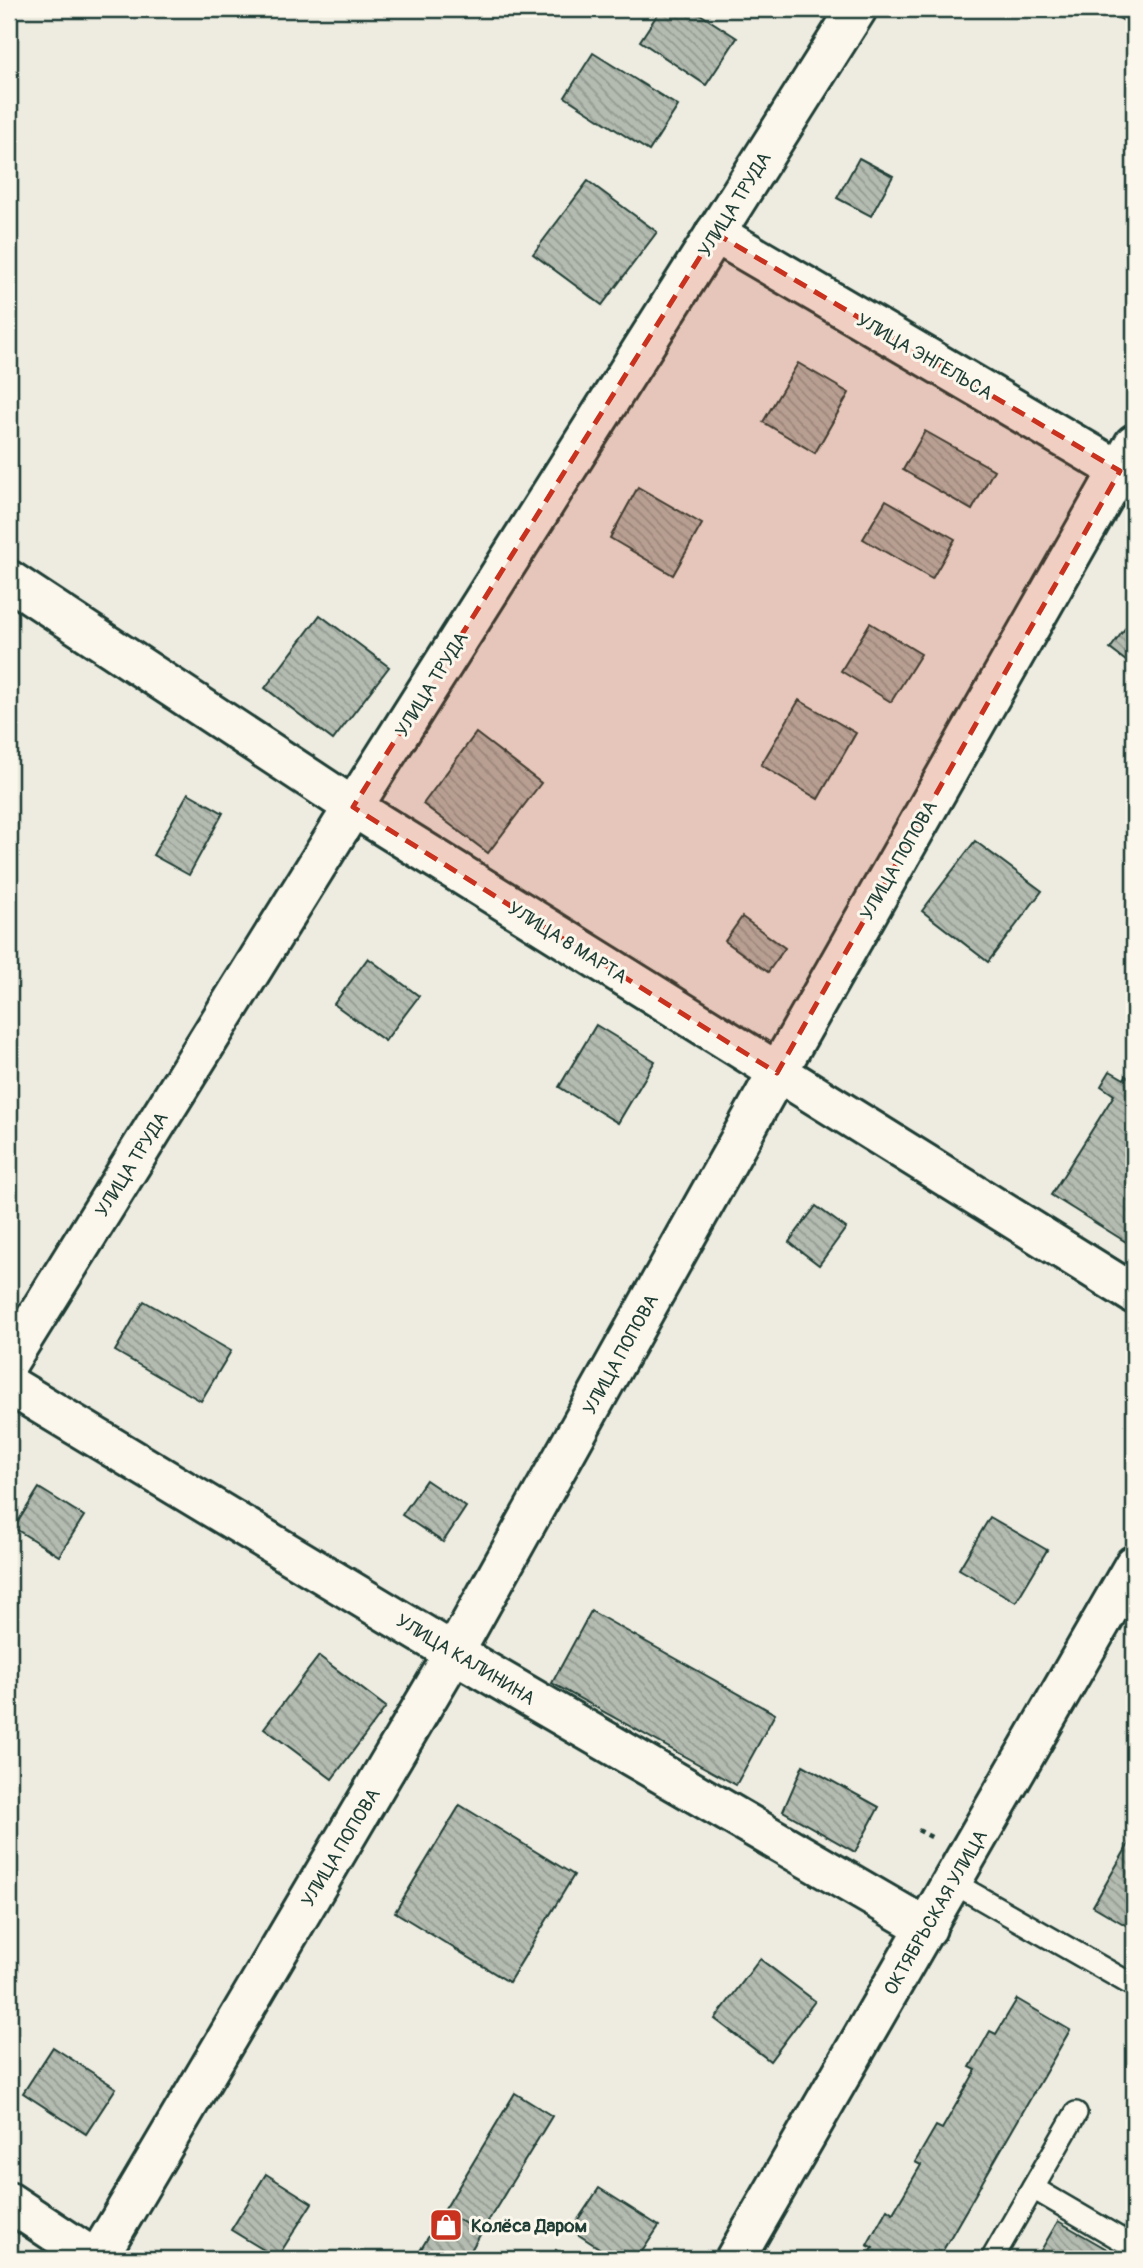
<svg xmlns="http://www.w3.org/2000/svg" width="1143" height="2268" viewBox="0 0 1143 2268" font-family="Pangolin,sans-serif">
	<defs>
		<pattern id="building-back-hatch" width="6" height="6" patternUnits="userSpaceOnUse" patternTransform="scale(1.75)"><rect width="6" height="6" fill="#b4bbb0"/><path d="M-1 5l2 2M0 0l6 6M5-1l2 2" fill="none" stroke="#929990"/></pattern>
	</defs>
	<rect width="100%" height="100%" fill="#eeece1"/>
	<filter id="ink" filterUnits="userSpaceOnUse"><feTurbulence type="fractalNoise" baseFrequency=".0143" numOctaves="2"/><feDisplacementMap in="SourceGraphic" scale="14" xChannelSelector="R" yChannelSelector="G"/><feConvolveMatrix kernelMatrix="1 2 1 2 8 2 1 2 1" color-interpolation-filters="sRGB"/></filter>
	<g filter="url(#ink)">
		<!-- building -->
		<g fill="url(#building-back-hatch)" stroke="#1f3d34" stroke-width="2">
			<polygon points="661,9 692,9 737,38 706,85 640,41"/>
			<polygon points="1104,9 1134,9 1134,27"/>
			<polygon points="593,53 678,106 649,151 565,97"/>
			<polygon points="1134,113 1134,134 1125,128"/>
			<polygon points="859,158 893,176 871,216 837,198"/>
			<polygon points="588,181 657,232 602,305 533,254"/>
			<polygon points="798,363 849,393 815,453 763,422"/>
			<polygon points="925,431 994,470 972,510 903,470"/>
			<polygon points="638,487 702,524 673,575 610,538"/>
			<polygon points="886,500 955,539 932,579 863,539"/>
			<polygon points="320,615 389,667 333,740 265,688"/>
			<polygon points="1134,616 1134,667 1110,649"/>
			<polygon points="870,623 921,654 891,702 841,671"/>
			<polygon points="799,700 856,733 818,799 761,765"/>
			<polygon points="476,733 541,783 488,853 423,804"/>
			<polygon points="188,793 223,813 189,875 153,855"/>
			<polygon points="975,841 1042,891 988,962 922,911"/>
			<polygon points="742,917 785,948 768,972 725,941"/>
			<polygon points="368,958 419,996 385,1041 334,1004"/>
			<polygon points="596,1025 655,1061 618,1123 559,1087"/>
			<polygon points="1110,1071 1124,1079 1126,1076 1134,1081 1134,1247 1051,1195 1114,1095 1101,1086"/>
			<polygon points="816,1206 846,1228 819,1265 789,1242"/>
			<polygon points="144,1301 231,1351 201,1401 115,1351"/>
			<polygon points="426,1480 466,1507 443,1542 402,1515"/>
			<polygon points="39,1488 84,1516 59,1556 14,1528"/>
			<polygon points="990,1517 1047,1550 1016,1602 959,1569"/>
			<polygon points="591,1611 775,1714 736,1785 552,1683"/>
			<polygon points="319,1656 386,1707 332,1779 264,1728"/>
			<polygon points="803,1765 879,1807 855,1852 783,1811"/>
			<polygon points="460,1805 574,1875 509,1982 395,1912"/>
			<polygon points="1134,1835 1134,1930 1093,1906"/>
			<polygon points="760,1959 815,2001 770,2061 715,2019"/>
			<polygon points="1017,1999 1070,2030 938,2259 867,2259 873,2248 867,2245 887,2209 893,2213 921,2165 915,2162 936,2126 942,2129 976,2070 970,2067 990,2031 996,2034"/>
			<polygon points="53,2047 116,2088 86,2134 23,2093"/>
			<polygon points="515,2093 552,2116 481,2233 444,2211"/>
			<polygon points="266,2174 312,2203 277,2258 231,2230"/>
			<polygon points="599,2188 659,2226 637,2259 616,2259 571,2230"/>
			<polygon points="444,2211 481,2233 466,2259 415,2259"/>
			<polygon points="1058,2221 1124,2259 1036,2259"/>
			<polygon points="556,2250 569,2259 550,2259"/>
		</g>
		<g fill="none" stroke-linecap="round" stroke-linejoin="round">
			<defs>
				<g id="lane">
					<polyline points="952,1882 1134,1986"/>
					<polyline points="1033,2188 1134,2247"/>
					<polyline points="992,2259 1076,2113"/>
				</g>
				<g id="street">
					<polyline points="715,233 1134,479"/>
					<polyline points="9,580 353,807 1134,1294"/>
					<polyline points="9,1361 353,807 857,9"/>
					<polyline points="9,1385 454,1653 927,1928"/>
					<polyline points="9,2202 95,2259"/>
					<polyline points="97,2259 454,1653 777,1073 1134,444"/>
				</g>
				<polyline id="primary" points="735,2259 1134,1565"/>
			</defs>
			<!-- lane casing -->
			<use href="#lane" stroke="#1f3d34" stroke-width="26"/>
			<!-- street casing -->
			<use href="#street" stroke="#1f3d34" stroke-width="44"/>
			<!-- primary casing -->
			<use href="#primary" stroke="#1f3d34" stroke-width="44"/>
			<!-- path -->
			<polyline stroke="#1f3d34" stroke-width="4.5" stroke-dasharray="5 5" stroke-linecap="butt" points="918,1830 933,1838"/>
			<!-- lane -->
			<use href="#lane" stroke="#fbf7ec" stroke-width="21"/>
			<!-- street -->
			<use href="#street" stroke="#fbf7ec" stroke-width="38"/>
			<!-- primary -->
			<use href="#primary" stroke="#fbf7ec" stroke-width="38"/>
		</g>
	</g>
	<!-- marked area -->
	<path fill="#c8321e" fill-opacity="0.2" stroke="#c8321e" stroke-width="5" stroke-dasharray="14 9" stroke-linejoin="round" d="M715,233l405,238 -343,602 -424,-266z"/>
	<!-- icons -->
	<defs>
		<symbol id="shop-square" viewBox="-11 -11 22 22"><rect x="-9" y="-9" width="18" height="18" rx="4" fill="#c8321e" stroke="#fbf7ec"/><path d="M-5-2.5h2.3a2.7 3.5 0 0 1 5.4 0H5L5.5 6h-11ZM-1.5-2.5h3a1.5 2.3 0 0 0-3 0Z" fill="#fff"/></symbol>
	</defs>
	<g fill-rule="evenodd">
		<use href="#shop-square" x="427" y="2206" width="38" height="38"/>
	</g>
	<g text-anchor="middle" stroke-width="6" stroke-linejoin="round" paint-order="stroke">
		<!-- street labels -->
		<g font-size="19" fill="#1f3d34" stroke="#fbf7ec">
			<text transform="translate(734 204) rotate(-58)" y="7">УЛИЦА ТРУДА</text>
			<text transform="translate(925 356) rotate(30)" y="7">УЛИЦА ЭНГЕЛЬСА</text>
			<text transform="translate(431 684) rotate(-58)" y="7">УЛИЦА ТРУДА</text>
			<text transform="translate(898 860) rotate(-60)" y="7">УЛИЦА ПОПОВА</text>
			<text transform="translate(568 942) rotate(32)" y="7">УЛИЦА 8 МАРТА</text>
			<text transform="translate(131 1164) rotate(-58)" y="7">УЛИЦА ТРУДА</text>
			<text transform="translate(620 1354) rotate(-61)" y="7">УЛИЦА ПОПОВА</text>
			<text transform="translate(466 1659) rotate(31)" y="7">УЛИЦА КАЛИНИНА</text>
			<text transform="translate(340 1847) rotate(-59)" y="7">УЛИЦА ПОПОВА</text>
			<text transform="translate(935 1912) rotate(-60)" y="7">ОКТЯБРЬСКАЯ УЛИЦА</text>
		</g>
		<!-- poi labels -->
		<g font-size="19" font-weight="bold" fill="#1f3d34" stroke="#fbf7ec" text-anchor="start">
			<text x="471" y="2232">Колёса Даром</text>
		</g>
	</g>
	<!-- margin -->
	<rect width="1143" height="2268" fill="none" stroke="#fbf7ec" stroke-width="35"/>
	<rect x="18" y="18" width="1108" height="2233" fill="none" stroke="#1f3d34" stroke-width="2.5" filter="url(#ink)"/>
</svg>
